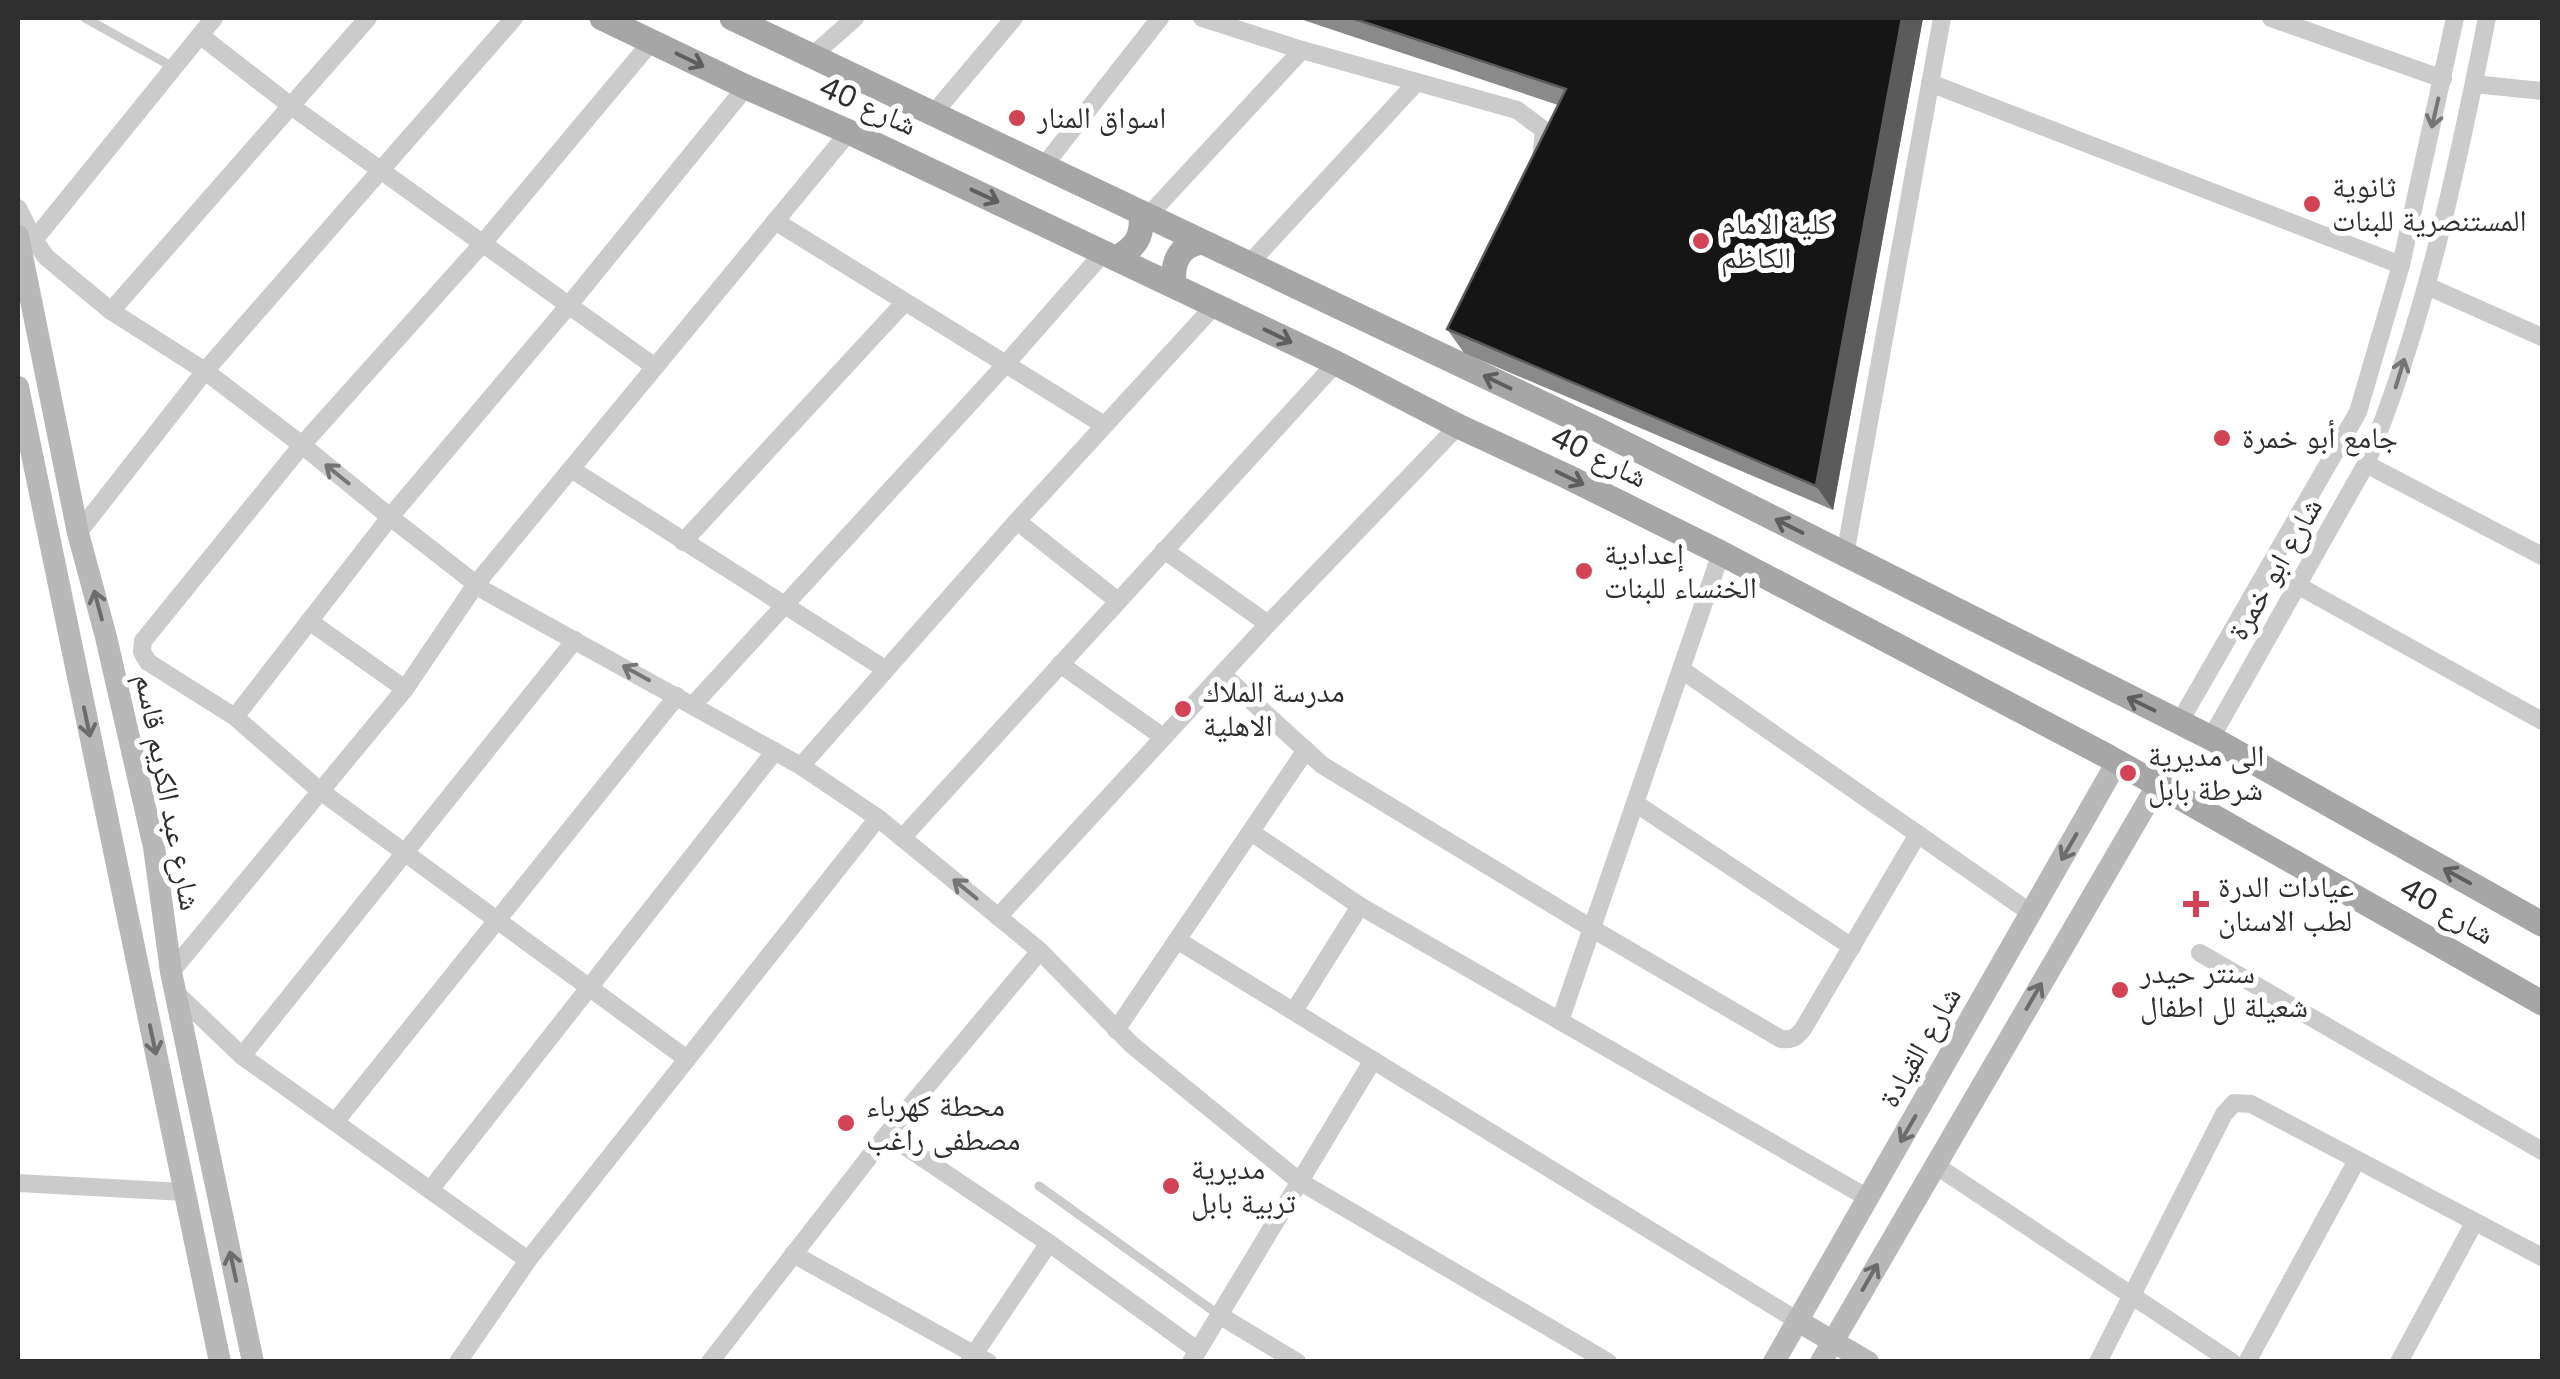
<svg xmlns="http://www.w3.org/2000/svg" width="2560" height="1379" viewBox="0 0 2560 1379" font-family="Poppins,'Noto Naskh Arabic',sans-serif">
	<rect width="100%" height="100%" fill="#fff"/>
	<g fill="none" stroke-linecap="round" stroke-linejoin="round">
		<!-- lane -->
		<g stroke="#cbcbcb" stroke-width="9">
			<polyline points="85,18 173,67"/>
			<polyline points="1039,1186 1219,1315"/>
		</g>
		<!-- street -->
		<g stroke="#cbcbcb" stroke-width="18">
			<polyline points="1202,18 1302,50 1517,110 1544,130 1541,158"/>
			<polyline points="2271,18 2443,79"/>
			<polyline points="201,36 291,106 655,367"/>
			<polyline points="652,41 483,243 302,445 143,641 142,652 148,662 235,717 319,790 687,1059"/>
			<polyline points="812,56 855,18"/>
			<polyline points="1930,83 2401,265"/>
			<polyline points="2474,84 2542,91"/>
			<polyline points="933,114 1014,18"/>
			<polyline points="1043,167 1160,18"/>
			<polyline points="18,208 34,240 46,257 111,311 205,371 302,445 390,517 485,591 801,766 878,818 1040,951 1132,1045 1299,1181 1608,1362"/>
			<polyline points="1147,217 1302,50"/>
			<polyline points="775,221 1104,425"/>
			<polyline points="34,240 214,18"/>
			<polyline points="1248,265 1416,83"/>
			<polyline points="2427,286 2542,337"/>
			<polyline points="111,311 368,18"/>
			<polyline points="2366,464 2542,556"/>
			<polyline points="571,469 885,669"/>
			<polyline points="1017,521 1118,601"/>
			<polyline points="78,533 205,371 514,18"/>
			<polyline points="683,542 904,303"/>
			<polyline points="1164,550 1268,624"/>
			<polyline points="1845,555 1942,18"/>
			<polyline points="2297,585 2542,721"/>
			<polyline points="309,621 405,689"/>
			<polyline points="1060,664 1163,737"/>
			<polyline points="1682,670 2031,913"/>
			<path d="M1222,674l100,91 269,163 190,111c11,1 15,-1 22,-10l115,-195"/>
			<polyline points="693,705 1005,365 1104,252"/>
			<polyline points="235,717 390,517 569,305 746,87"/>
			<polyline points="2179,723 2358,412 2401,265 2455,18"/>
			<path d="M2211,738l155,-274c59,-142 91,-296 121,-446"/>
			<polyline points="801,766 1017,521 1215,305"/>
			<polyline points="1635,803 1852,947"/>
			<polyline points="1251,832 1360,906 1868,1198"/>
			<polyline points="902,838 1336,363"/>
			<polyline points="998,917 1268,624 1458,426"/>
			<polyline points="1177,940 1798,1321"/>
			<polyline points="2200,953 2542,1151"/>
			<polyline points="171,972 405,689 476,584 849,132"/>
			<polyline points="175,992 242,1056 528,1260"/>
			<polyline points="1294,1011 1360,906"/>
			<polyline points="1560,1021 1721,553"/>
			<polyline points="1116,1030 1306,750"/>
			<polyline points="242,1056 575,640"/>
			<polyline points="335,1122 677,696"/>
			<polyline points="887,1134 1049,1243 1197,1350"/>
			<polyline points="1935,1165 2232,1362"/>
			<polyline points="18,1183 184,1192"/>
			<polyline points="430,1190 775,751"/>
			<polyline points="793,1254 988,1362"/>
			<polyline points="1219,1315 1297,1362"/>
			<polyline points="458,1362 528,1260 878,818"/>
			<polyline points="710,1362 887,1134 1040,951"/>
			<polyline points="969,1362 1049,1243"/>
			<polyline points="1191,1362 1373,1060"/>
			<polyline points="2098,1362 2224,1114 2234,1103 2251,1104 2542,1257"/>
			<polyline points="2247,1362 2357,1160"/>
			<polyline points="2399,1362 2474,1223"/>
		</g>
		<!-- secondary -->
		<g stroke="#b8b8b8" stroke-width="22">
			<polyline points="18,236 78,533 106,637 154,847 171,972 253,1362"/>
			<polyline points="18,387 220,1362"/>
			<polyline points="1798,1321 1868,1362"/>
			<polyline points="1774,1362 2117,762"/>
			<polyline points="1821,1362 2158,784"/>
		</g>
		<!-- primary -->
		<g stroke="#a6a6a6" stroke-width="25">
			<polyline points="602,18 746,87 849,132 1336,363 1458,426 1566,476 1721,553 2107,756 2542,1003"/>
			<polyline points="732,18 1590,426 2211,738 2542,924"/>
			<path d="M1116,258c20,-11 27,-21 25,-44"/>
			<path d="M1174,286c-2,-22 3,-39 27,-44"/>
		</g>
	</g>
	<!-- wall -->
	<polygon fill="#8a8a8a" points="1297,18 1923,18 1833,510 1464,353 1447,329 1558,105"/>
	<!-- shaded-wall -->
	<polygon fill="#5b5b5b" points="1902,18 1923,18 1833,510 1816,486"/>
	<!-- building -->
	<polygon fill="#151515" stroke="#5b5b5b" stroke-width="2.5" points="1352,18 1902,18 1816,486 1447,329 1566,89"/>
	<!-- one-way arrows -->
	<defs><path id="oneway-shaft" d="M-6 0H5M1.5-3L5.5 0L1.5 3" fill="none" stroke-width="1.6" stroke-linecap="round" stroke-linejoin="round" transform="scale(2.5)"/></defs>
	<g stroke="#5e5e5e">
		<use href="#oneway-shaft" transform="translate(690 60) rotate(26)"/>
		<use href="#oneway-shaft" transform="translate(985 196) rotate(25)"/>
		<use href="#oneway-shaft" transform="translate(1278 336) rotate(26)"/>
		<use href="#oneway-shaft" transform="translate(1497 382) rotate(-154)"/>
		<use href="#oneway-shaft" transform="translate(1570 478) rotate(26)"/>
		<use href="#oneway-shaft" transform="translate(1789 526) rotate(-153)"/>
		<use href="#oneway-shaft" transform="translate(2141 704) rotate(-154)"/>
		<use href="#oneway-shaft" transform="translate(2457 876) rotate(-151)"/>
	</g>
	<g stroke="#757575">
		<use href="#oneway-shaft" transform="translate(2435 113) rotate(103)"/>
		<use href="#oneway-shaft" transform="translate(2400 373) rotate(-73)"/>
		<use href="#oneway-shaft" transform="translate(337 474) rotate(-141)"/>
		<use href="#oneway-shaft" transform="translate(636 673) rotate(-151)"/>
		<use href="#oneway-shaft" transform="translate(965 889) rotate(-141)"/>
	</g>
	<g stroke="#6c6c6c">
		<use href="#oneway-shaft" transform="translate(98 605) rotate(-105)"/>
		<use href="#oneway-shaft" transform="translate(87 722) rotate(78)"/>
		<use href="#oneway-shaft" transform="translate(2069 847) rotate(120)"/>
		<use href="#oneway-shaft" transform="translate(2034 996) rotate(-60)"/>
		<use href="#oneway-shaft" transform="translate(153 1040) rotate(78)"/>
		<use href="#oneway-shaft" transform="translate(1908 1129) rotate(120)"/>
		<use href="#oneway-shaft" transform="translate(233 1266) rotate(-102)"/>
		<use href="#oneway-shaft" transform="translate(1870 1277) rotate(-60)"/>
	</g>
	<!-- markers -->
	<g fill="#d24355" stroke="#fff" stroke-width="4">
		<circle cx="1017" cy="118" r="10"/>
		<circle cx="2312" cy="204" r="10"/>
		<circle cx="1701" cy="241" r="10"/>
		<circle cx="2222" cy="438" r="10"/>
		<circle cx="1584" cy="571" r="10"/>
		<circle cx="1183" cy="709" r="10"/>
		<circle cx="2128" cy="773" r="10"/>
		<path d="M2191 889h10v10h10v10h-10v10h-10v-10h-10v-10h10z"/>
		<circle cx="2120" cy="990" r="10"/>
		<circle cx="846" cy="1123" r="10"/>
		<circle cx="1171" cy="1186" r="10"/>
	</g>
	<g text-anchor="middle" stroke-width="10" stroke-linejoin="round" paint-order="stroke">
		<!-- street labels -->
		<g font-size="30" fill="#2e2e2e" stroke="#fff">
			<text transform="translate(868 106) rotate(24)" y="10">شارع 40</text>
			<text transform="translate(1599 457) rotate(26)" y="10">شارع 40</text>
			<text transform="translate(2275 569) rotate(-60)" y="10">شارع ابو خمرة</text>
			<text transform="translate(168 792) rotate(79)" y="10">شارع عبد الكريم قاسم</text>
			<text transform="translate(2447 911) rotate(30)" y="10">شارع 40</text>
			<text transform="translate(1920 1047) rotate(-60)" y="10">شارع القيادة</text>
		</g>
		<!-- poi labels -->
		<g font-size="30" fill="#2e2e2e" stroke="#fff" text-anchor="start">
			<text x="1037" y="128">اسواق المنار</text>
			<text x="2332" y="197">ثانوية<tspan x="2332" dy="34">المستنصرية للبنات</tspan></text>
			<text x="1721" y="234">كلية الامام<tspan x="1721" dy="34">الكاظم</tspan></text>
			<text x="2242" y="448">جامع أبو خمرة</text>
			<text x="1604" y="564">إعدادية<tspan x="1604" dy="34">الخنساء للبنات</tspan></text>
			<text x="1203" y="702">مدرسة الملاك<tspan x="1203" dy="34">الاهلية</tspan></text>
			<text x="2148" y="766">الى مديرية<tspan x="2148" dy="34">شرطة بابل</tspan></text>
			<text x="2218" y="897">عيادات الدرة<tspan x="2218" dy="34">لطب الاسنان</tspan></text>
			<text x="2140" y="983">سنتر حيدر<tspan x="2140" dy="34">شعيلة لل اطفال</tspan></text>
			<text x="866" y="1116">محطة كهرباء<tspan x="866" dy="34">مصطفى راغب</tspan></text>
			<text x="1191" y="1179">مديرية<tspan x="1191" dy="34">تربية بابل</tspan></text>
		</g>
	</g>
	<!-- border -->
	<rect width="2560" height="1379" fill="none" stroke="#2e2e2e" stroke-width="40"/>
</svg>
